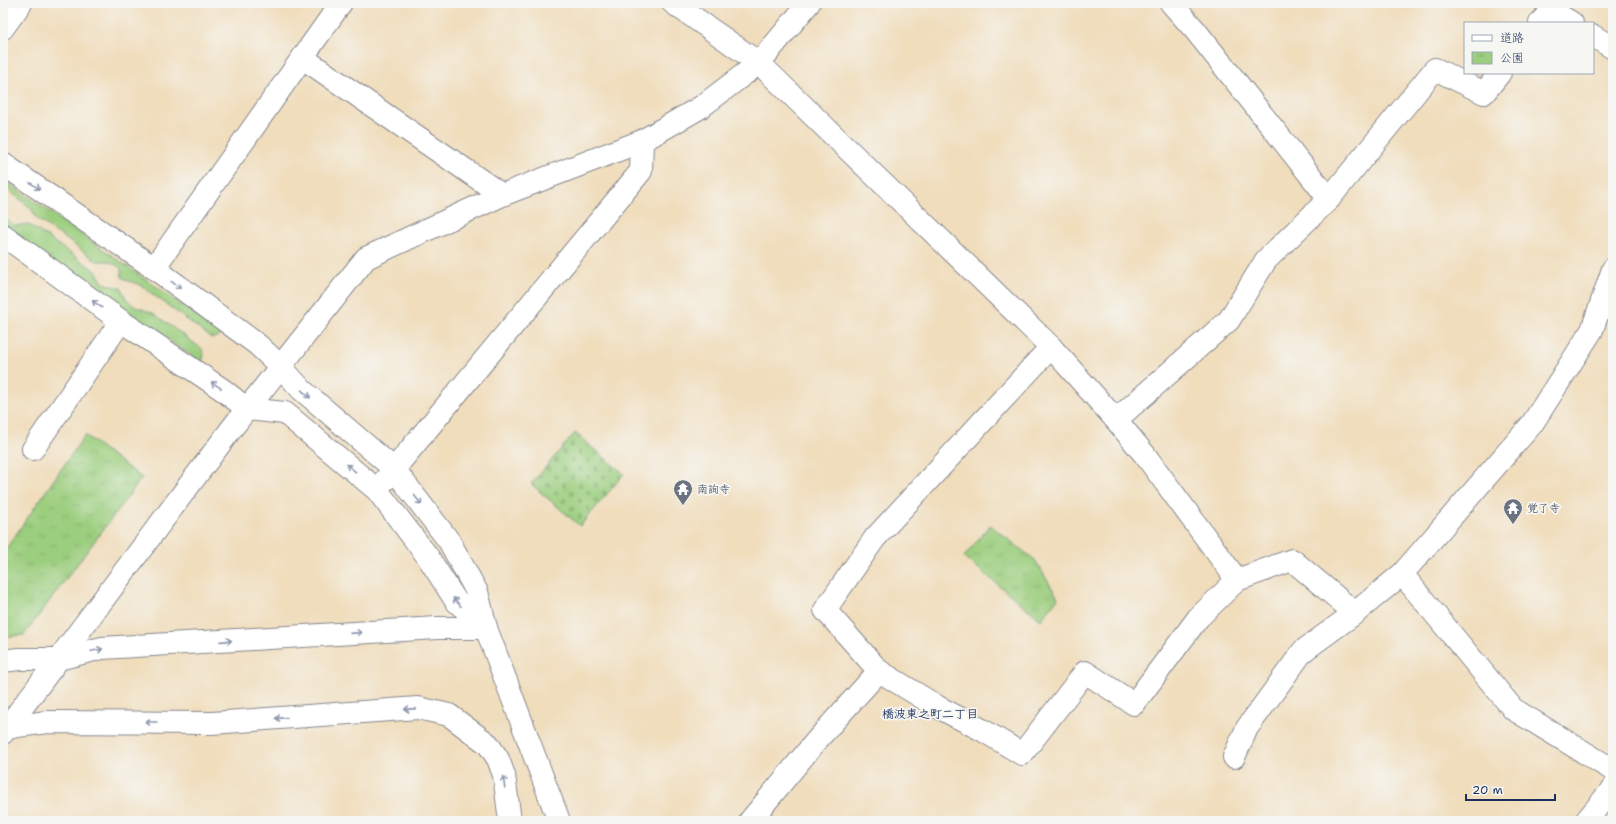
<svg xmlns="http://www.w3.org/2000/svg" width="1616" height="824" viewBox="0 0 1616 824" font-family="'Shantell Sans','Klee One',sans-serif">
	<defs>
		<pattern id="cemetery-stones" width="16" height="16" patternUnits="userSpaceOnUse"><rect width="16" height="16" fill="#9bce7e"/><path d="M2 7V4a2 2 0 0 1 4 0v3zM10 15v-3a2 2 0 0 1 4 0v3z" fill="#85b16f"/></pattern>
		<pattern id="park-tufts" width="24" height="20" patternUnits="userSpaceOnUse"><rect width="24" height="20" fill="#9bce7e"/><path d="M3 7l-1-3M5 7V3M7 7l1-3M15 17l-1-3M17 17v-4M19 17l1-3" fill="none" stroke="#85b16f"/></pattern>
	</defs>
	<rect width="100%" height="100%" fill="#f6f6f2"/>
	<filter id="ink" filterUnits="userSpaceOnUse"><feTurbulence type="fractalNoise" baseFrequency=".025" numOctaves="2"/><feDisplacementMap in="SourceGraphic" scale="8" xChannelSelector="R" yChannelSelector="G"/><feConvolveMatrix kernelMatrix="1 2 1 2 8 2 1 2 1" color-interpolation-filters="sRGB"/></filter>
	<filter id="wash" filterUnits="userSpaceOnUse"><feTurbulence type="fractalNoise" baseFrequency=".012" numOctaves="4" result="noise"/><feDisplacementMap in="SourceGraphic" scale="16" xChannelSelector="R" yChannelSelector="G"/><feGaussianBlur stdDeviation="0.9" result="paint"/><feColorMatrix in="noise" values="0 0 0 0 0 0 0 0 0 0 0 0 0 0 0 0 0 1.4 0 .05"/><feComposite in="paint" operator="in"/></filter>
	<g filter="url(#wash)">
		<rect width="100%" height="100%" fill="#f0ddbc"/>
		<!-- cemetery -->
		<polygon fill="url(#cemetery-stones)" stroke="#5b7e6e" points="575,433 624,474 580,526 531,484"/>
		<!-- park -->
		<g fill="url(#park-tufts)" stroke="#5b7e6e">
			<polygon points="85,435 142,478 24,635 3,637 3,553"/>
			<polygon points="990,525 1035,560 1058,598 1041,620 964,557"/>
		</g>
		<!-- garden -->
		<g fill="#9bce7e" stroke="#5b7e6e">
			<polygon points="3,179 222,333 220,336 213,338 210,337 139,284 128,281 122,277 121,269 118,266 108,261 97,261 36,218 31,208 3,186"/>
			<polygon points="3,217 15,226 26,224 31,226 96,271 103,283 121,288 126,298 134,306 153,313 202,349 204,355 202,363 3,227"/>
		</g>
	</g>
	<g filter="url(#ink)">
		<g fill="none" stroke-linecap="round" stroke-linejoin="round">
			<defs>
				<g id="minor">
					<polyline points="673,3 759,63 1051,347 1116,420 1145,455 1237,580 1292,560 1355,613 1402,574 1532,424 1592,330 1613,269"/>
					<polyline points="1171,3 1195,30 1329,199"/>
					<polyline points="1540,23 1551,10 1572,23"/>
					<polyline points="3,28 21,3"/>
					<polyline points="1593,36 1613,48"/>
					<polyline points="303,58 502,195"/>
					<polyline points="3,164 154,268 258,345 280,366 302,390 394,469 449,541 477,592 486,628 559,821"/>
					<polyline points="3,235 121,321 223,390 247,409 285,413 377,490 428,557 456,601 486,628"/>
					<polyline points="154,268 341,3"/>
					<polyline points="1051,347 875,538 825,610 879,671 938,707 984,731 1022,754 1085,672 1134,704 1198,618 1237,580"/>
					<polyline points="1116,420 1229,320 1266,260 1329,199 1435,69 1484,93 1500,73"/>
					<polyline points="33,449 121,321"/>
					<polyline points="385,480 641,171 642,141"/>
					<polyline points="1402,574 1513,709 1613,770"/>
					<polyline points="3,661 19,659 58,659 102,648 437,628 486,628"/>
					<polyline points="3,728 47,722 212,723 418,708 449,715 488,744 498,759 504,775 510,821"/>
					<polyline points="3,733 232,428 366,258 502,195 642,141 701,107 759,63 809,3"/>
					<polyline points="1234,757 1247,728 1303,651 1355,613"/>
					<polyline points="750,821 817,740 879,671"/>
					<polyline points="1586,821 1613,788"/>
				</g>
			</defs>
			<!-- minor casing -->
			<use href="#minor" stroke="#86868d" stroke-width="24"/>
			<!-- minor -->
			<use href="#minor" stroke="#fff" stroke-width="22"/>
		</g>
		<!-- one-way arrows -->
		<defs><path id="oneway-shaft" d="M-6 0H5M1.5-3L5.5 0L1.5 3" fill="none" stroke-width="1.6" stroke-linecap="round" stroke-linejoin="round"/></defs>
		<g stroke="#8d97ae">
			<use href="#oneway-shaft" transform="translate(35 186) rotate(35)"/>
			<use href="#oneway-shaft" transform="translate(176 285) rotate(36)"/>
			<use href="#oneway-shaft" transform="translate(97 304) rotate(-144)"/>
			<use href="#oneway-shaft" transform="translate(216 385) rotate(-146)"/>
			<use href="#oneway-shaft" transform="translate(306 394) rotate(41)"/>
			<use href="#oneway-shaft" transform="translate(351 468) rotate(-140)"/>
			<use href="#oneway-shaft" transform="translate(418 500) rotate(52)"/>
			<use href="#oneway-shaft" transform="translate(457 602) rotate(-132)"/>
			<use href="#oneway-shaft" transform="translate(356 633) rotate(-4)"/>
			<use href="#oneway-shaft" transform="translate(226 641) rotate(-4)"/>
			<use href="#oneway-shaft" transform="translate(97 650) rotate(-12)"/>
			<use href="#oneway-shaft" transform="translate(410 709) rotate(176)"/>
			<use href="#oneway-shaft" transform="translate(281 718) rotate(176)"/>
			<use href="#oneway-shaft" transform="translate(151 722) rotate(-180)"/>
			<use href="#oneway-shaft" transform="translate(504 782) rotate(-97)"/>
		</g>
	</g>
	<!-- icons -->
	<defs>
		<symbol id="temple-pin" viewBox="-11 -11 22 30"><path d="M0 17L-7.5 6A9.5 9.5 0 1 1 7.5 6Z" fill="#6b7280" stroke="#f6f6f2"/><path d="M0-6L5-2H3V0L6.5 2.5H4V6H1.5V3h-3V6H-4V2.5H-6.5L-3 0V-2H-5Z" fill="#fff"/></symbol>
	</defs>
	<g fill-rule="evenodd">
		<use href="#temple-pin" x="672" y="478" width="22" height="30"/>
		<use href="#temple-pin" x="1502" y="497" width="22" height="30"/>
	</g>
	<g text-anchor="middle" stroke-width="3.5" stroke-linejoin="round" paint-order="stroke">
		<!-- worship labels -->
		<g font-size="11" font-weight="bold" fill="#5b616d" stroke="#f6f6f2" text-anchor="start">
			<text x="697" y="493">南詢寺</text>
			<text x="1527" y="512">覚了寺</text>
		</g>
		<!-- neighbourhood labels -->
		<g font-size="12" font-weight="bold" fill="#1b2f5e" stroke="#f6f6f2">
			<text x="930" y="718">橋波東之町二丁目</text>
		</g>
	</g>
	<!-- margin -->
	<rect width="1616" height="824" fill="none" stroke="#f6f6f2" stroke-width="16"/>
	<!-- legend -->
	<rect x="1464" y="22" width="130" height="52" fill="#f6f6f2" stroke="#9ea6b7"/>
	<rect x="1472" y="35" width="20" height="6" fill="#ffffff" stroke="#9ea6b7"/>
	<text x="1500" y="42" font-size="12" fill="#1b2f5e">道路</text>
	<rect x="1472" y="52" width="20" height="12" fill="url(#park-tufts)" stroke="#9ea6b7"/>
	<text x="1500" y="62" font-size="12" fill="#1b2f5e">公園</text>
	<!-- scale -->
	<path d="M1466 794v6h89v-6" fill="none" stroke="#1b2f5e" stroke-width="2"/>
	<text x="1472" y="794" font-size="12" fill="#1b2f5e" stroke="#f6f6f2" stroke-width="3" paint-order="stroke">20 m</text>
</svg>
